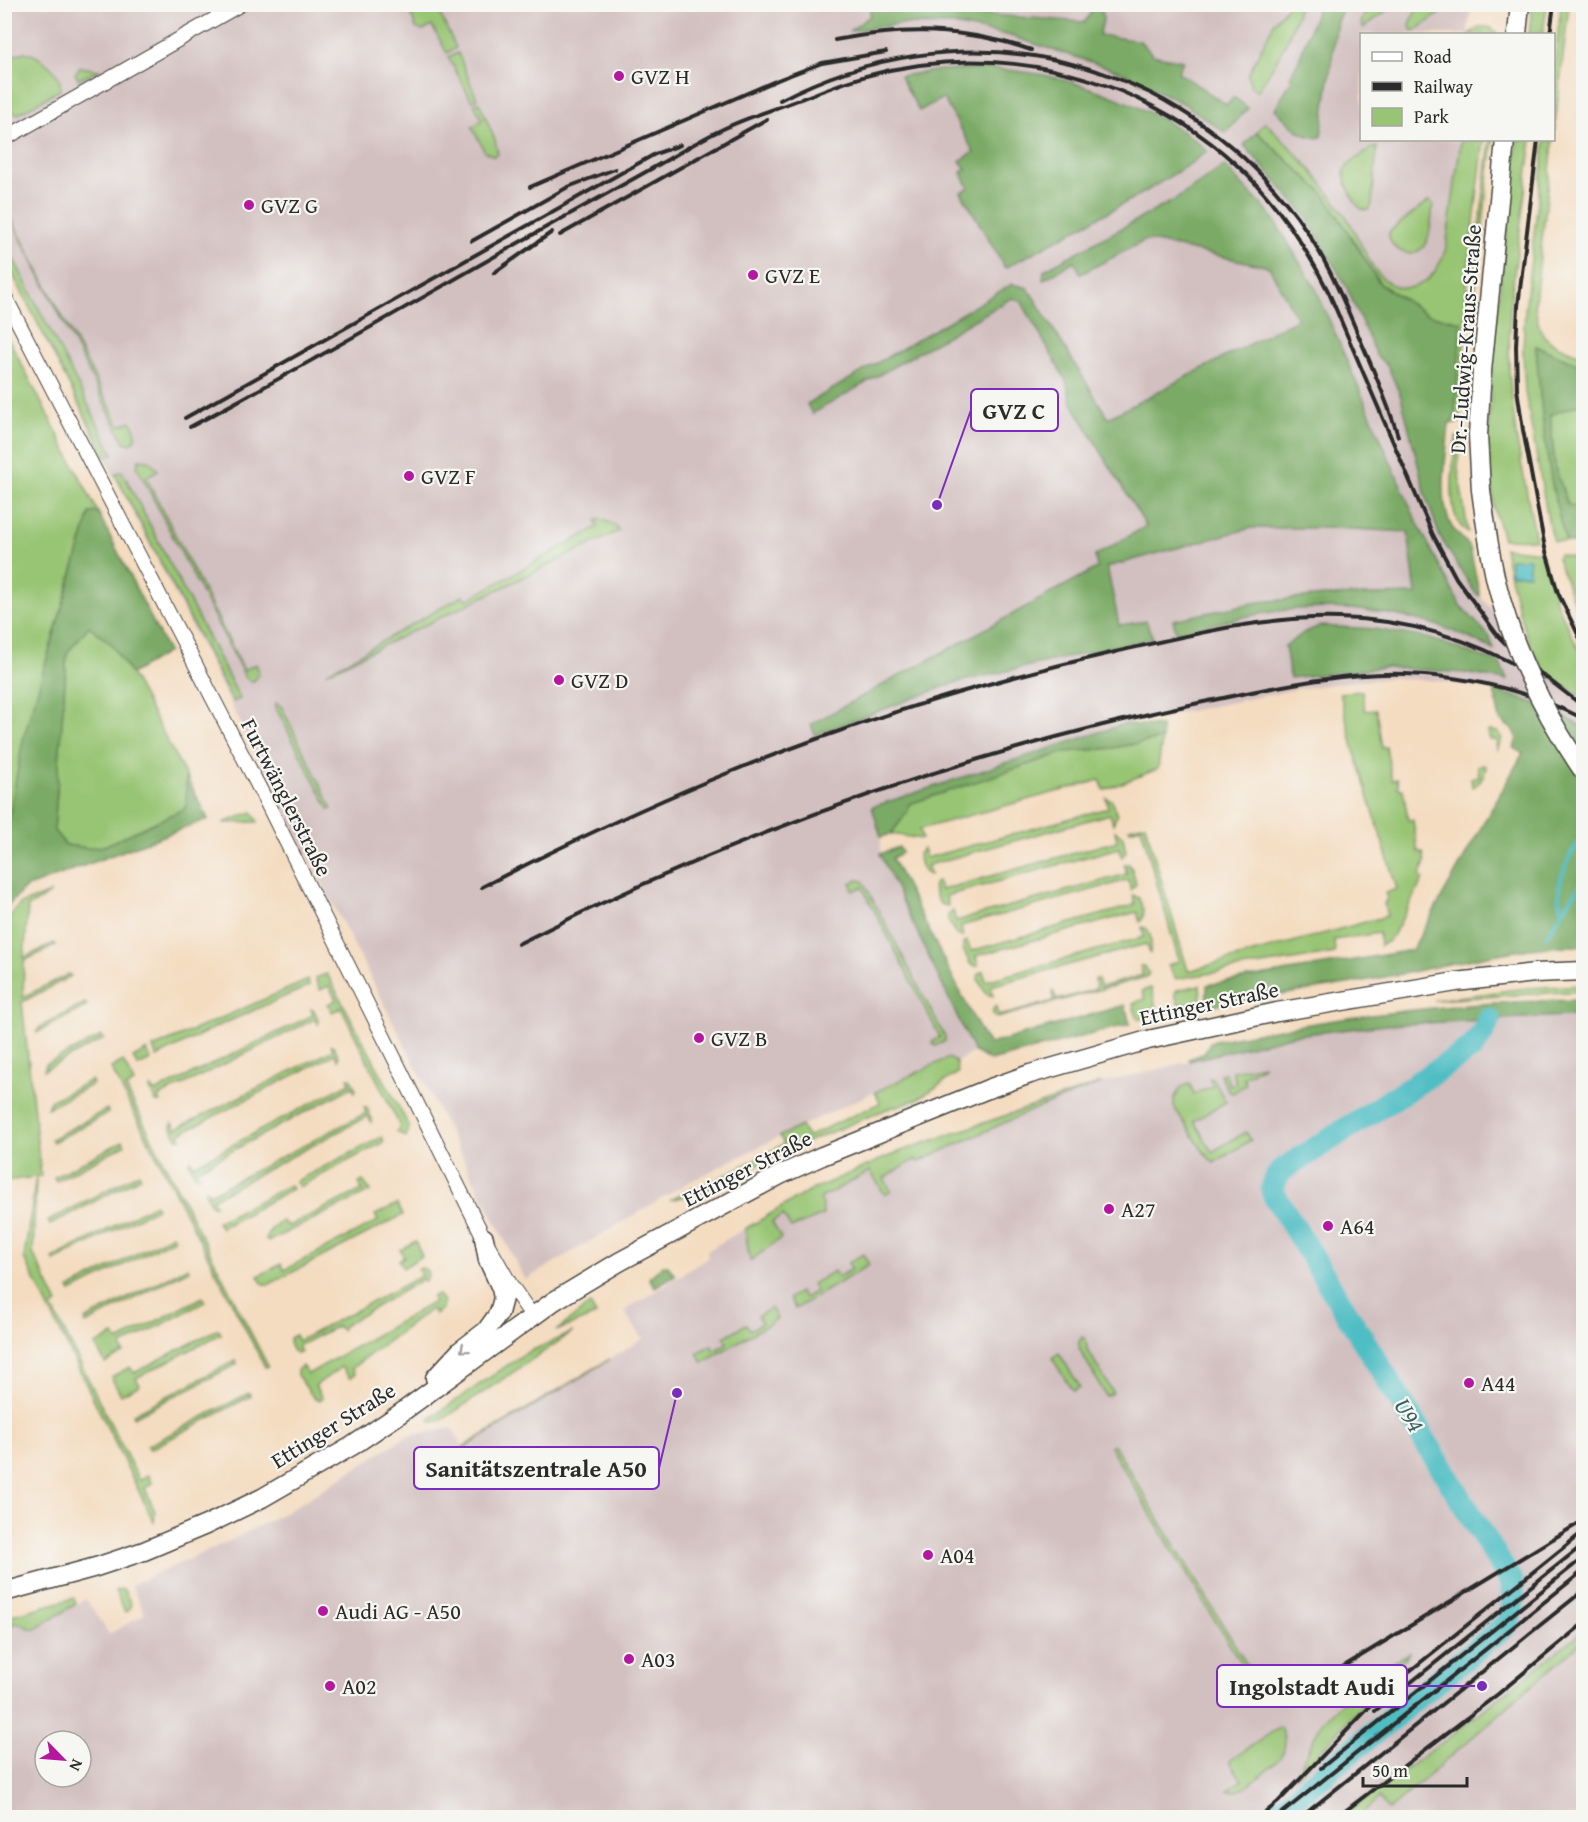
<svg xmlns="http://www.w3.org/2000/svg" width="1588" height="1822" viewBox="0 0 1588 1822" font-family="'Gentium Book Plus',serif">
	<rect width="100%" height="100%" fill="#f6f6f2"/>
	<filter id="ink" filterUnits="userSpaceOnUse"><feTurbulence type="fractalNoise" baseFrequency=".0167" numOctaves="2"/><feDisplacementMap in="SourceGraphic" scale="12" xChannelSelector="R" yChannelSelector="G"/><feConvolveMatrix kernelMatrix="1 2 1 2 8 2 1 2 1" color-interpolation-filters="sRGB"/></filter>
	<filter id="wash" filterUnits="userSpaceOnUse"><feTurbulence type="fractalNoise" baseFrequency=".008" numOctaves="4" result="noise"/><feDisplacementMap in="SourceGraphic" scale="24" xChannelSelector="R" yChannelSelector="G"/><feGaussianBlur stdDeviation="1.35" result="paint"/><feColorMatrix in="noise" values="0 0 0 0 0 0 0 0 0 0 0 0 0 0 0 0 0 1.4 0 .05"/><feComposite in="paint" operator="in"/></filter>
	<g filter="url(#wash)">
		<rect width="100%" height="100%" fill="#f4dcc0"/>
		<!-- industrial -->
		<g fill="#d2bfc0" fill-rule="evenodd">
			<path d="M5,5h1467l-5,29h-105v106h99l-15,108 -4,13 -18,22 -14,5 -15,-1 -10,-6 -9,74 12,12 13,30 26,103 13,37 34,56 6,3 71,81 32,20v30l-36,-20 -53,-17 -56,-9 -44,-3 -47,4 -49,7 -174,35 -251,84 8,29v17l93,198 -18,10 -8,-4 -35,16 -112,52 -112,56 -164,98 -520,-1018zM1449,645l13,3 38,15 -36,10 -23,-2z"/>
			<path d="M1583,1015v802l-1578,1v-191l11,-6 18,8 52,-30 23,35 36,-20 -14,-29 103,-46 59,-31 114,-72 45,-8 11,19 180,-108 -19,-28 84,-53 -1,-7 100,-59 94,-41 201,-68 193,-48 92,-10zM45,1741h36v36h-36z"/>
		</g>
		<!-- green -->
		<g fill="#98c573" stroke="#62784f" stroke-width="1.5">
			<path d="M1289,4l10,1c-7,32 -24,59 -42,87l-6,-5 -3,-12 27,-54z"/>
			<path d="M1569,4l-34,298c3,41 14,40 48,54l1,10 -48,-20c5,66 11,132 30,196l-13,-1 -3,-10 -25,-139 -2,-41 2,-41 20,-170h9v-71l7,-64z"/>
			<polygon points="420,5 436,5 456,48 447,53 432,26 422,31 416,28 409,9"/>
			<path d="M1371,5h24l-32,23 -2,-4c2,-7 4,-14 10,-19z"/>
			<polygon points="1532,5 1547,5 1543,34 1529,34"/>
			<polygon points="1429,6 1438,9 1439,14 1415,31 1411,30 1410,24 1417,8"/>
			<polygon points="1480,27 1489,27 1497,32 1497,34 1469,34"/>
			<path d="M24,52c15,3 40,21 36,38l-42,24 -13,-4v-52z"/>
			<polygon points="458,53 477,99 472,101 448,57"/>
			<polygon points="80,67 100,70 79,79 75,74"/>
			<polygon points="479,102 495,140 498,154 494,156 485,152 472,127 482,120 474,104"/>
			<path d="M1265,122c23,23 45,45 64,71 7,10 15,20 21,30 14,24 29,76 66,63 16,-6 25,-22 30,-38l15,-108h23l-16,132 -8,150 -11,2 12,-102 -35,-8 -46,-31 -55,-88 -68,-63z"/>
			<polygon points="1490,140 1493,140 1473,307 1473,281"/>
			<polygon points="1517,140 1532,140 1510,305 1509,371 1516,436 1536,540 1503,539 1494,508 1488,439 1493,346"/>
			<path d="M1377,147l-5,57 -3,6c-4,0 -5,1 -9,-2 -6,-5 -19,-32 -15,-39 6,-8 19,-15 27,-21z"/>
			<path d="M1429,201l4,3c-2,14 -1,31 -10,43 -12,14 -36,2 -34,-15z"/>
			<path d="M4,205l116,221 11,-5c4,8 9,16 0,23l-7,-2z"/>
			<polygon points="4,242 5,242 113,454 106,457 5,259"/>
			<polygon points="5,332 98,512 90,513 23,740 5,840"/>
			<polygon points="1582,402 1583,403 1583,508 1568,505 1555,468 1550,415"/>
			<path d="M1456,437h3l-1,32 10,63c-25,-12 -14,-71 -12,-95z"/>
			<path d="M139,459l10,1 9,10 -12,7 98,193 12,-6c4,7 3,15 -5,18l-6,-5 -108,-210z"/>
			<polygon points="122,471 240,699 233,702 115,474"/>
			<polygon points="601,519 615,525 619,531 326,673 464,595 467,600 598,527 596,521"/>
			<path d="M1504,548l37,4 16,52 26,54v39c-10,-6 -22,-12 -31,-19 -27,-23 -41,-96 -48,-130z"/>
			<polygon points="1559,554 1583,560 1582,590 1583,597 1583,626 1557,558"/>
			<polygon points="89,626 111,644 131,674 186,776 186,808 104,846 88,848 66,845 54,831 67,653"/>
			<polygon points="1362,691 1365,711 1376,710 1382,748 1386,747 1392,780 1397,779 1399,789 1403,789 1408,820 1413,820 1418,852 1423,852 1425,862 1420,876 1423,879 1394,934 1388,941 1380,946 1379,933 1334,940 1335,953 1176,979 1168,965 1179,961 1141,827 1130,830 1129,828 1145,824 1188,971 1387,916 1384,904 1387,898 1385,893 1397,889 1353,747 1340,693"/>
			<polygon points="276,703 281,706 332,808 329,809 276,708"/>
			<polygon points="1488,731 1498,732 1502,737 1497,751 1496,740 1490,740"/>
			<polygon points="1162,739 1158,769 1104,790 1100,780 920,829 922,839 891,834 908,811 909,804 1066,752 1113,748"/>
			<path d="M1482,765l4,1c0,7 -6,19 -14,21l-1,-9 8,-1 -1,-11z"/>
			<path d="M1106,798l6,2 5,16 -4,8 -3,-10 -182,51 2,10c-9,-2 -10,-13 -12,-21l5,-5 3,9 182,-50z"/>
			<polygon points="252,812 258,822 223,823"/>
			<path d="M1115,831l8,5 3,16 -4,5 -3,-9 -173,48 2,10 -8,-2c-4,-8 -11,-17 -3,-23l4,9 176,-49z"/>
			<polygon points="1124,864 1129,864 1132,869 1136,884 1131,890 1128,880 961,926 963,937 962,937 956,935 948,920 948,915 953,911 956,921 1127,874"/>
			<polygon points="857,880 863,881 945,1037 945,1041 935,1046 932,1042 940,1037 862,887 853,891 851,883"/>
			<polygon points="51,893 28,907 24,958 54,943 56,945 24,961 23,997 69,974 71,976 22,1002 41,1176 36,1177 33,1253 58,1304 52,1307 139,1480 148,1475 152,1483 145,1488 155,1512 154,1522 24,1258 36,1177 5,1181 4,962 10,916 20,904"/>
			<path d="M1133,895l6,3c3,7 8,17 1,24l-3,-10 -161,44 2,10 -7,-1 -8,-16v-6l4,-2 4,10 164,-46z"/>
			<path d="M1142,927l4,1c6,6 6,17 4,25l-4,-9 -155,42 2,10 -7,-2 -8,-15 1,-6 4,-2 3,10 158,-44z"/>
			<polygon points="1140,966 1145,966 1149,974 1146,977 997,1018 993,1015 993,1009 996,1006 999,1016 1054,1001 1052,993 1053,991 1057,1000 1096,989 1095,979 1098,979 1101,987 1143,975"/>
			<polygon points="327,974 409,1126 406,1137 397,1132 400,1126 341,1008 332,1012 328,1004 336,1000 329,986 320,990 315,978"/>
			<polygon points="308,980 309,986 216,1027 157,1057 153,1048"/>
			<polygon points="1200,985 1201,997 1198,1008 1187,1004 1178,1004 1175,993 1177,990"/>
			<polygon points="1583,985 1583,991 1434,1000 1527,988"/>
			<polygon points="1151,988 1156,1007 1140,1020 1136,1016 1133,1003 1145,999 1142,991"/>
			<polygon points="85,1003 87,1006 36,1033 40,1027"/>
			<polygon points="311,1009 314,1010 319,1021 318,1024 315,1019 158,1097 160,1102 156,1102 150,1089 151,1087 155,1092 313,1015"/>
			<polygon points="102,1036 104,1039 44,1070 46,1064"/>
			<polygon points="331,1045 334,1046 339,1057 338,1060 335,1054 179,1134 181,1139 177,1139 171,1126 173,1123 176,1129 333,1050"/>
			<polygon points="147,1050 151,1060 138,1066 133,1058"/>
			<polygon points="948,1058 956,1062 958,1073 916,1100 887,1109 807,1142 702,1192 670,1200 692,1188 695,1191 784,1144 780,1136 801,1126 807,1137 880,1103 875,1092"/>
			<polygon points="123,1061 134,1083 126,1088 268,1366 265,1367 111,1068"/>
			<polygon points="1264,1065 1243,1078 1246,1084 1233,1093 1229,1092 1220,1074 1225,1073 1230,1086 1236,1083 1232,1071"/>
			<polygon points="348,1078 351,1078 356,1089 355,1092 352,1087 196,1170 199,1176 195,1175 189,1163 190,1160 194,1165 350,1083"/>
			<polygon points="1209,1078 1213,1079 1226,1102 1194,1121 1212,1152 1246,1132 1251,1140 1214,1163 1205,1154 1174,1107 1174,1099 1181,1087 1190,1084 1194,1094 1213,1086"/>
			<polygon points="91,1080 93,1084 47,1108 50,1101"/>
			<polygon points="1102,1083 1028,1112 918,1162 916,1159 884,1178 891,1191 885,1195 870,1171 821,1198 823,1215 791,1228 783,1215 772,1222 781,1238 750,1261 745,1229 807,1192 901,1151"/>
			<polygon points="364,1107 367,1108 372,1119 371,1122 368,1116 212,1199 215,1205 211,1205 205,1192 206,1189 210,1194 366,1113"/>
			<polygon points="107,1109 108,1113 53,1142 51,1139"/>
			<polygon points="382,1137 384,1142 299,1187 296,1181"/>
			<polygon points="123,1141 125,1145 56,1181 54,1177"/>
			<polygon points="139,1173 141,1177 50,1225 48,1221"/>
			<path d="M363,1181l8,10 -102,50 -3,-2c2,-8 8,-14 16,-18l6,5 74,-36 -3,-7z"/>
			<polygon points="290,1185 292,1189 221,1228 217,1222"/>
			<polygon points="155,1204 157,1208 54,1261 53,1258"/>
			<polygon points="397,1204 403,1215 268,1285 262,1283 258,1276 281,1264 284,1270 378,1221 375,1215"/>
			<polygon points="172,1235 174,1239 71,1292 69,1289"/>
			<polygon points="415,1241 422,1256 403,1268 399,1260 404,1257 400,1250"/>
			<polygon points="863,1254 869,1265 795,1309 789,1298 800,1292 804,1298 816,1291 812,1284 834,1271 838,1277 852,1269 848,1263"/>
			<polygon points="188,1267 189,1270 86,1324 85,1320"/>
			<polygon points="423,1268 427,1271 428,1276 425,1282 423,1279 343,1326 341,1330 337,1326 298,1346 301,1352 296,1353 292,1350 289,1343 290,1338 295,1335 298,1341 421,1276 418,1269"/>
			<polygon points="435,1295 438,1295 443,1301 442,1309 435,1314 431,1309 352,1368 355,1374 350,1378 341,1367 315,1386 322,1398 320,1400 314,1398 297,1375 297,1370 302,1366 308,1374 434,1302 432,1297"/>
			<polygon points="203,1297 205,1302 121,1346 124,1353 105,1363 95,1345 114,1335 118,1341"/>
			<polygon points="590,1304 596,1315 556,1331"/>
			<polygon points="771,1308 777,1319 703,1363 697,1353 711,1345 714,1351 727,1343 724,1337 746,1324 750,1330 762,1323 758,1316"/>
			<polygon points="218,1329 221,1334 136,1378 140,1385 121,1395 111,1377 130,1367 134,1373"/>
			<polygon points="573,1332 442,1420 433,1422 429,1419 524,1354"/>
			<polygon points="1082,1337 1086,1339 1087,1349 1113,1393 1106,1396 1079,1348 1079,1342"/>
			<polygon points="1059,1353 1080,1387 1073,1391 1052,1358"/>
			<polygon points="610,1359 463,1449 463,1447"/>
			<polygon points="236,1360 237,1364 134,1417 133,1414"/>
			<polygon points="249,1393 251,1396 149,1450 147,1446"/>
			<polygon points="1114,1445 1261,1688 1257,1690 1110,1447"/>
			<polygon points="121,1589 124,1590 131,1604 128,1611 125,1612 115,1591"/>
			<polygon points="74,1598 76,1604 34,1630 16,1622 5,1629 5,1617"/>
			<polygon points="1583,1631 1583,1641 1389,1810 1379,1798 1358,1817 1341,1817 1451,1736"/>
			<polygon points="1411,1652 1315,1757 1295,1777 1321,1724 1355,1689 1377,1671"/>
			<path d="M1280,1727c5,9 7,18 2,27 -4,9 -35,34 -45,37 -5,1 -5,1 -9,-1l14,-10 -13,-19z"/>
		</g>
		<!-- forest -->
		<g fill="#7aaa65" stroke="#526a48" stroke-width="1.5">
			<polygon points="870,5 890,5 890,7 1085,22 1094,7 1102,8 1103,21 1099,35 1140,41 1153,55 1183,61 1178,72 1227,105 1234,97 1248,108 1226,133 1184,104 1119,71 1007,35 953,25 901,24 849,31 870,16"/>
			<path d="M1318,6l27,-1 -8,16 -16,116c-19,4 -33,-16 -46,-28l17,-30 -2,-2 10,-20z"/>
			<path d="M997,69c18,2 38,3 55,8 49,12 119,39 155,74l-14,11 -48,30 -140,76 -44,-76 8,-4 -8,-16 5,-3 -6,-8 14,-9 -31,-54 -24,13 -19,-35 40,-6z"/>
			<path d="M1257,132l68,63 55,89 46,30 35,8 -6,95 -6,7c-2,28 -11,73 1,99 4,11 15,15 20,25l10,48 -5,-3 -35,-56 -13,-37 -26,-103 -13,-30 -12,-12 -30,-69 -41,-71 -61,-70z"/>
			<path d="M1224,166l47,49 45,74 99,229 45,87 29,31 5,13c-18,-7 -36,-17 -55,-23 -45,-14 -94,-20 -141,-17 -41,3 -82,15 -122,24l-3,-13 85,-18 67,-6 91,-2 -8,-62 -76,-4h-81l-144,39 12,58 27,-4 7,17 -199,45 -139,52 -4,-11 286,-156 -2,-12 51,-30 -75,-124 -5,-21 -45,-80 -9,-3 -200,116 -5,-10 205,-120 16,4 80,130 189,-99 -28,-52 -123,-27 -65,34 -7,-13 -31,19 1,-10 132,-71z"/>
			<path d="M1536,346l47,20v37l-33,12 5,53 13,37 15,3v37l-17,-3c-19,-64 -25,-130 -30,-196z"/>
			<polygon points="98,512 168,652 131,674 111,644 89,626 67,653 54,831 66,845 88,848 104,846 186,808 186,776 208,819 25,888 6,908 5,913 5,840 23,740 90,513"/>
			<polygon points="1320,626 1374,629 1428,638 1500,663 1507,680 1464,673 1386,667 1290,678 1285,646 1305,632"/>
			<path d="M1494,690l53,17 36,20v219c-67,-1 -127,18 -193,30 -61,12 -123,21 -184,31l1,-22 205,-35 111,-197 -9,-5 3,-9 -4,-9 -13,-10z"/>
			<polygon points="1124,724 1161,726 1162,739 1113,748 1066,752 909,804 908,811 891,834 881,837 872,807"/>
			<polygon points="899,847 902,853 892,858 973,1017 984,1037 990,1044 1125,1005 1130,1024 991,1061 974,1052 880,854"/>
			<path d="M1583,1000v15l-196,10 -92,10 -105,26 -1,-2 16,-6 5,-11c123,-25 248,-41 373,-42z"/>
			<polygon points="663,1265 668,1266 675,1275 655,1287 649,1278"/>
		</g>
		<!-- water -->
		<polygon fill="#4fbec4" stroke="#3d7478" stroke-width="1.5" points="1510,559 1529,559 1529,574 1511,574"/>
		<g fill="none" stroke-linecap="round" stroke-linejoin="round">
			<!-- stream -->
			<g stroke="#4fbec4" stroke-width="4">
				<path d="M1562,911c-10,-23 7,-58 22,-76"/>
				<polyline points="1546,937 1584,879"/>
				<polyline points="1482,1034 1489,1020"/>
			</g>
			<!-- river -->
			<path stroke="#4fbec4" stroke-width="24" d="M1270,1818l237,-194c7,-15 8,-27 4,-43l-238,-388 1,-12 8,-11 190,-122 10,-14 7,-14"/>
		</g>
	</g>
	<g filter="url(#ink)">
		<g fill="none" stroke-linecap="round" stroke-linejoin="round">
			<defs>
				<g id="minor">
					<polyline points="4,139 241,4"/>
					<polyline points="4,295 265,799 484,1238 510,1284 533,1317"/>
				</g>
				<g id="major">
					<polyline points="1517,34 1520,4"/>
					<polyline points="1481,490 1478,435 1482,371 1505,140"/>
					<polyline points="435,1378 461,1350 486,1331 499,1313 503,1298 501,1288 488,1260 484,1238"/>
					<polyline points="4,1592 96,1567 144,1551 206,1525 262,1498 352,1446 398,1415 554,1301 619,1262 780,1175 822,1156 988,1089 1030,1074 1148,1040 1277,1012 1456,982 1535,973 1584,971"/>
				</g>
			</defs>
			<!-- minor casing -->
			<use href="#minor" stroke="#494641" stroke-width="16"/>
			<!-- major casing -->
			<use href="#major" stroke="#494641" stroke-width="21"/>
			<!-- minor -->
			<use href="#minor" stroke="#fff" stroke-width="14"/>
			<!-- major -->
			<use href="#major" stroke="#fff" stroke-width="18"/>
			<!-- rail -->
			<g stroke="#2b2b2b" stroke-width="4">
				<polyline points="1550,34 1554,4"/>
				<path d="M835,40c67,-13 130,-13 196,10"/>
				<path d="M780,100c176,-92 382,-51 507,104 33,40 53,88 73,135 14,32 28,64 38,97"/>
				<polyline points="1538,140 1518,306 1516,346 1517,389 1523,430 1545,548 1558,593 1584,647"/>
				<polyline points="530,187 780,79 822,63 886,52"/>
				<polyline points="560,235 767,119"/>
				<polyline points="472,241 568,187 615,169"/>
				<polyline points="494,273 552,232"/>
				<polyline points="185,418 655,154 680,145"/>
				<path d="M190,427c119,-63 236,-132 353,-198 41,-23 82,-45 122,-68 19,-11 38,-23 58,-32 24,-12 50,-19 75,-29 22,-8 45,-18 68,-24 97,-27 201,-16 290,32 81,43 133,104 173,185l104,242 23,43 42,58 18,18 68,53"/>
				<path d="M482,887c76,-39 153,-76 231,-108 131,-54 265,-96 402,-127 74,-17 148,-36 224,-34 66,1 135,21 190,55"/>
				<path d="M518,944c215,-109 440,-190 676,-240 69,-14 140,-32 211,-30 64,2 122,16 179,45"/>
				<polyline points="1313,1685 1584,1520"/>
				<polyline points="1375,1711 1584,1544"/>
				<polyline points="1321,1768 1584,1557"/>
				<polyline points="1259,1818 1278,1802 1385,1691 1584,1531"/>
				<polyline points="1276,1818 1584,1570"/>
				<polyline points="1300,1818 1584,1590"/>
				<polyline points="1336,1818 1498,1694 1584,1623"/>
			</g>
			<defs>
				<path id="major-bridge" d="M1481,490c4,30 8,61 15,91 17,68 48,133 88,191"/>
			</defs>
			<!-- major-bridge casing -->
			<use href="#major-bridge" stroke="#494641" stroke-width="21" stroke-linecap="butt"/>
			<!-- major-bridge -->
			<use href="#major-bridge" stroke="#fff" stroke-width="18"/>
		</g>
		<!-- one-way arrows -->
		<defs><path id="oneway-chevron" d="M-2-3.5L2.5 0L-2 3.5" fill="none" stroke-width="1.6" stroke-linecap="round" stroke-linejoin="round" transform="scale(1.5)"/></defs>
		<use stroke="#a0a0a0" href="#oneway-chevron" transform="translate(464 1349) rotate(140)"/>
	</g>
	<!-- markers -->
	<g fill="#b5179e" stroke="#f6f6f2" stroke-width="2">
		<circle cx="619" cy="76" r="6"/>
		<circle cx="249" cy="205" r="6"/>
		<circle cx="753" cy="275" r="6"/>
		<circle cx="409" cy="476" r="6"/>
		<circle cx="559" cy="680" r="6"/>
		<circle cx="699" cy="1038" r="6"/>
		<circle cx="1109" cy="1209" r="6"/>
		<circle cx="1328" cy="1226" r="6"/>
		<circle cx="1469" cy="1383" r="6"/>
		<circle cx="928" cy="1555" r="6"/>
		<circle cx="323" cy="1611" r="6"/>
		<circle cx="629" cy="1659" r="6"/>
		<circle cx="330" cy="1686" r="6"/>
	</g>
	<g text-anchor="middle" stroke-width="4.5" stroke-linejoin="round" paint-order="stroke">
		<!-- poi labels -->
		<g font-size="22" fill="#2b2b2b" stroke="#f6f6f2" text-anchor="start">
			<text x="631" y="84">GVZ H</text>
			<text x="261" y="213">GVZ G</text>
			<text x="765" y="283">GVZ E</text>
			<text x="421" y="484">GVZ F</text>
			<text x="571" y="688">GVZ D</text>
			<text x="711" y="1046">GVZ B</text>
			<text x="1121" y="1217">A27</text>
			<text x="1340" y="1234">A64</text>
			<text x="1481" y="1391">A44</text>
			<text x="940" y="1563">A04</text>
			<text x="335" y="1619">Audi AG - A50</text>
			<text x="641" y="1667">A03</text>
			<text x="342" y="1694">A02</text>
		</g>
		<!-- street labels -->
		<g font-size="22" fill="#2b2b2b" stroke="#f6f6f2">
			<text transform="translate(1465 339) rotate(-86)" y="8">Dr.-Ludwig-Kraus-Straße</text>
			<text transform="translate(287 797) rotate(63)" y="8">Furtwänglerstraße</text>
			<text transform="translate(1209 1003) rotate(-12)" y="8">Ettinger Straße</text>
			<text transform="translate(747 1168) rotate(-27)" y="8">Ettinger Straße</text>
			<text transform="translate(333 1425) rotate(-32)" y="8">Ettinger Straße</text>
		</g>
		<!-- water labels -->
		<g font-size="24" font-style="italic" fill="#385e61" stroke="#f6f6f2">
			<text transform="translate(1409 1415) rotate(59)" y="8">U94</text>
		</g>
	</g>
	<!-- callouts -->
	<path fill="none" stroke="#7b2cbf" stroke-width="2" d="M937 505L971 410M677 1393L659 1468M1482 1686L1407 1686"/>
	<g fill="#7b2cbf" stroke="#f6f6f2" stroke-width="2">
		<circle cx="937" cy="505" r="6"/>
		<circle cx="677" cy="1393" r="6"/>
		<circle cx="1482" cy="1686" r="6"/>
	</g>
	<g fill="#f6f6f2" stroke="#7b2cbf" stroke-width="2">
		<rect x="971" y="389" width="87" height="42" rx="6"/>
		<rect x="414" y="1447" width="245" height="42" rx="6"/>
		<rect x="1217" y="1665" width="190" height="42" rx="6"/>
	</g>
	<g font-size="24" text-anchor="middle" font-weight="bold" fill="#2b2b2b">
		<text x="1014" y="419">GVZ C</text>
		<text x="536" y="1477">Sanitätszentrale A50</text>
		<text x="1312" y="1695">Ingolstadt Audi</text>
	</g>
	<!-- margin -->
	<rect width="1588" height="1822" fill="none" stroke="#f6f6f2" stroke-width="24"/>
	<!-- legend -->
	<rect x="1360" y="33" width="195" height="108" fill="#f6f6f2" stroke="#a5a5a2" stroke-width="1.5"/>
	<rect x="1372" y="52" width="30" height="9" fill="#ffffff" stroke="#a5a5a2" stroke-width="1.5"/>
	<text x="1414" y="63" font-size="18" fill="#2b2b2b">Road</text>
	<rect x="1372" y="82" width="30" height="9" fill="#2b2b2b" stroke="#a5a5a2" stroke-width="1.5"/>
	<text x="1414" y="93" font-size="18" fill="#2b2b2b">Railway</text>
	<rect x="1372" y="108" width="30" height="18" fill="#98c573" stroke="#a5a5a2" stroke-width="1.5"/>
	<text x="1414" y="123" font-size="18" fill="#2b2b2b">Park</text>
	<!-- north arrow -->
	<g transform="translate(63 1759) rotate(115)"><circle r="28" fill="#f6f6f2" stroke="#a5a5a2" stroke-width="1.5"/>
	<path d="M0-4.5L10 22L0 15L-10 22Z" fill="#b5179e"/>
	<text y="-9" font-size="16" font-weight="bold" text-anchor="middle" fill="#2b2b2b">N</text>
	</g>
	<!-- scale -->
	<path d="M1363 1777v9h104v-9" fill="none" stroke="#2b2b2b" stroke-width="3"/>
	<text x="1372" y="1777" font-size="18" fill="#2b2b2b" stroke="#f6f6f2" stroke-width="4.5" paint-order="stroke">50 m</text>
</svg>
